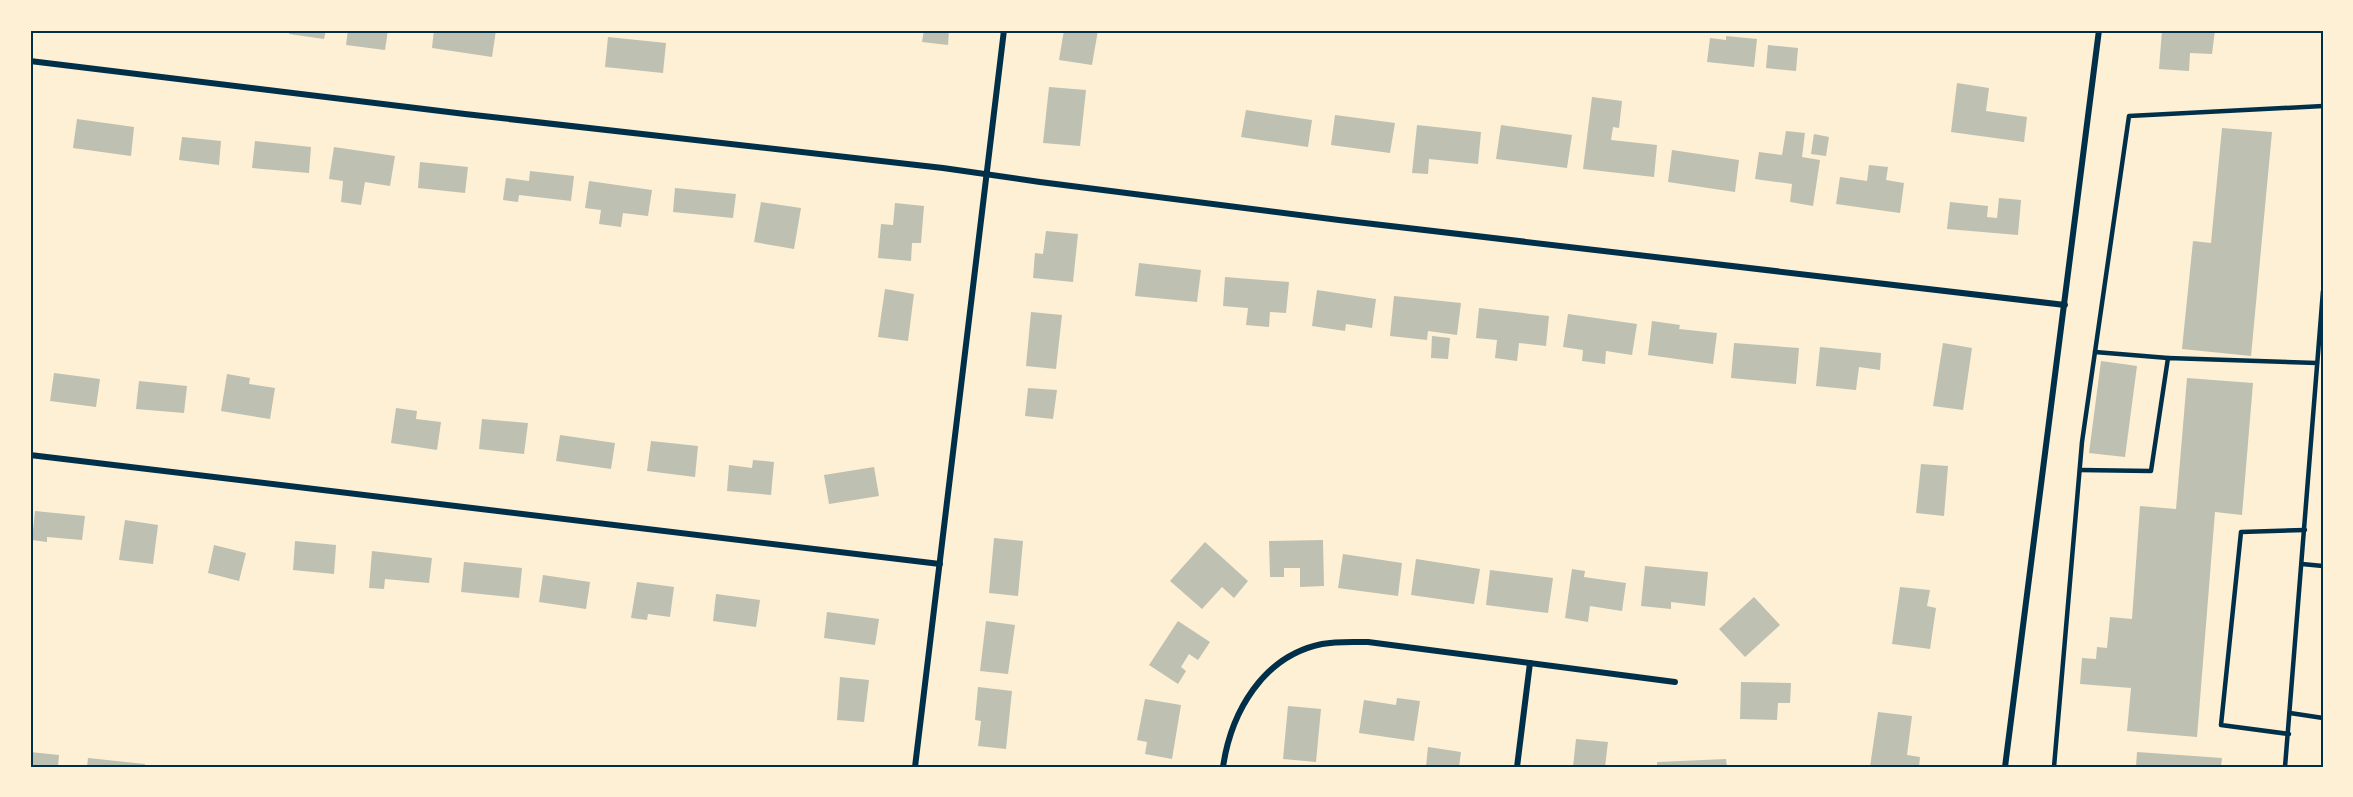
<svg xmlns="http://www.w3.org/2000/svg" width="2353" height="797" viewBox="0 0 2353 797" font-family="Helvetica,sans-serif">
	<rect width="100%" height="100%" fill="#fdf0d5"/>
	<!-- building -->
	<g fill="#bec0b2">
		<polygon points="290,30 326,30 324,39 289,34"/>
		<polygon points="348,30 388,30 385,50 346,45"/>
		<polygon points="434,30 496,30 492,57 432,48"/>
		<polygon points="924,30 949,30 948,45 922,42"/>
		<polygon points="1064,30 1098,30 1092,65 1059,60"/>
		<polygon points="2162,30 2215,30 2212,54 2190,53 2189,71 2159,69"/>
		<polygon points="1726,36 1757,39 1754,67 1707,62 1710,38 1726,40"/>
		<polygon points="608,37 666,43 663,73 605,67"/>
		<polygon points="1768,45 1798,48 1796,71 1766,68"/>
		<polygon points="1957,83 1989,88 1986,111 2027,117 2024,142 1951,132"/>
		<polygon points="1049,87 1086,90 1080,146 1043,143"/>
		<polygon points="1592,97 1622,101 1619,128 1613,127 1611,140 1657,145 1654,177 1583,169"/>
		<polygon points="1246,110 1312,120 1308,147 1241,137"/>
		<polygon points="1335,115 1395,123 1390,153 1331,145"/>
		<polygon points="77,119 134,127 131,156 73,148"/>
		<polygon points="1417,125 1481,132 1478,164 1429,159 1428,174 1412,173"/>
		<polygon points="1501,125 1572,135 1567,168 1496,159"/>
		<polygon points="2222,128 2272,132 2251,356 2182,349 2193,241 2211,243"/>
		<polygon points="1786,131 1805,133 1802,157 1820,160 1813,206 1790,202 1792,184 1755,179 1759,152 1782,155"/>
		<polygon points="1814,134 1829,137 1826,156 1811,154"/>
		<polygon points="182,137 221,141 219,165 179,160"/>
		<polygon points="255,141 311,147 309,173 252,168"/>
		<polygon points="334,147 395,156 390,186 365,182 361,205 341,202 343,181 329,179"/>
		<polygon points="1672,150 1739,160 1735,192 1668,182"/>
		<polygon points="420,162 468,167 465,193 418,188"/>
		<polygon points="1869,165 1888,167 1886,180 1904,183 1900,213 1836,204 1840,177 1867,181"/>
		<polygon points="530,171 574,176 571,201 519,195 518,202 503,200 506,178 529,181"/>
		<polygon points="589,181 652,190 648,216 623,213 621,227 599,224 601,210 585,208"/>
		<polygon points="675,188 736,194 733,218 673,212"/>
		<polygon points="1999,198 2021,200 2018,235 1947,229 1950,202 1988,206 1987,217 1997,218"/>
		<polygon points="761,202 801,208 794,249 754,242"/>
		<polygon points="895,203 924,206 921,243 912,243 911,261 878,258 881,224 893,225"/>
		<polygon points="1046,231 1078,234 1073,282 1033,278 1035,253 1043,254"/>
		<polygon points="1139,263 1201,270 1197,302 1135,296"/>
		<polygon points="1225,277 1289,282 1286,313 1270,312 1269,327 1246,325 1248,308 1223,306"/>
		<polygon points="885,289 914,294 908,341 878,337"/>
		<polygon points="1317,290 1376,299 1372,328 1346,324 1345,331 1312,326"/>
		<polygon points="1394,296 1461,303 1457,335 1428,331 1427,340 1390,336"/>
		<polygon points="1479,308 1549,316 1546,346 1519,343 1517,361 1495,358 1497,340 1476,338"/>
		<polygon points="1031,312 1062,315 1056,369 1026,366"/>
		<polygon points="1568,314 1637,324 1632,355 1606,351 1605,364 1582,361 1583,350 1563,347"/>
		<polygon points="1652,321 1680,325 1679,329 1717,333 1713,364 1648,355"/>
		<polygon points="1432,336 1450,338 1448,359 1431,358"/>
		<polygon points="1734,343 1799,348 1796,384 1731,378"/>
		<polygon points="1943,343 1972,348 1963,410 1933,406"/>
		<polygon points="1820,347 1881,353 1880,370 1859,367 1856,390 1816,386"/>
		<polygon points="2101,361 2137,366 2125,457 2089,453"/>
		<polygon points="54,373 100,379 96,407 50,401"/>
		<polygon points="227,374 250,378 249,384 275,388 270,419 221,411"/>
		<polygon points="2187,378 2253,383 2242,515 2215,512 2197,737 2127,731 2131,688 2080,684 2082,658 2096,659 2097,647 2107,648 2110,617 2132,619 2140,506 2176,509"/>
		<polygon points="139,381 187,386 184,413 136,409"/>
		<polygon points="1028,388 1057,390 1053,419 1025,416"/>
		<polygon points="396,408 417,411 416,419 441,422 437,450 391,443"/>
		<polygon points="482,419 528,423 524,454 479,449"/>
		<polygon points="560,435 615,443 611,469 556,461"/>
		<polygon points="651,441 698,446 695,477 647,471"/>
		<polygon points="753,460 774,462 771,495 727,491 729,465 752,468"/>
		<polygon points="1921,464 1948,466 1944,516 1916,513"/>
		<polygon points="874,467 879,496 829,504 824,475"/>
		<polygon points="35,511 85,516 82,540 47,537 47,542 32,540"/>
		<polygon points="125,520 158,525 153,564 119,560"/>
		<polygon points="994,538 1023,541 1018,596 989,593"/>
		<polygon points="1323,540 1324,586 1300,587 1300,568 1284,568 1284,577 1270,577 1269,541"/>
		<polygon points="295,541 336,545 334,574 293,570"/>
		<polygon points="1205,542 1248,581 1234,598 1222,587 1202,609 1170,581"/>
		<polygon points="214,545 246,553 239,581 208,573"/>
		<polygon points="372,551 432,558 429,583 385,579 384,589 369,588"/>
		<polygon points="1343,554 1402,563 1398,596 1338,588"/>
		<polygon points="1416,559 1480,569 1474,604 1411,595"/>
		<polygon points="464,562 522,568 519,598 461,592"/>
		<polygon points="1645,566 1708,572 1705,606 1671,602 1671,609 1641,606"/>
		<polygon points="1572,569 1585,571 1584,577 1626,583 1622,611 1590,606 1588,622 1565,618"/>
		<polygon points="1490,570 1553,578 1548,613 1486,605"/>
		<polygon points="543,575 590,582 586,609 539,602"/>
		<polygon points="637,582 674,587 670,617 648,614 647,620 631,618"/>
		<polygon points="1900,587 1930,590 1927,606 1936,608 1930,649 1892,644"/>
		<polygon points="716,594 760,600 756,627 713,621"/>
		<polygon points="1754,597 1780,625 1745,657 1719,629"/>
		<polygon points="827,612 879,619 875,645 824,638"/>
		<polygon points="986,621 1015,625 1008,674 980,671"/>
		<polygon points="1178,621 1210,642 1198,660 1189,654 1181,667 1186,671 1178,684 1149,665"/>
		<polygon points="840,677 869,680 864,722 837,720"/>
		<polygon points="1741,682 1791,683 1790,703 1778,703 1777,720 1740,719"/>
		<polygon points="978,687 1012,691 1006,749 978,746 981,721 975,720"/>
		<polygon points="1397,698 1420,701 1414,741 1359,733 1364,700 1396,705"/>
		<polygon points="1145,699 1181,705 1172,759 1145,754 1147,742 1137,740"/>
		<polygon points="1288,706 1321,709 1316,762 1283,759"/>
		<polygon points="1878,712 1912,716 1907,755 1920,757 1919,767 1870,767"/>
		<polygon points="1576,739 1608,742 1605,767 1573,767"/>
		<polygon points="1428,747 1461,752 1459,767 1426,767"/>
		<polygon points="30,752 59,755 58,767 30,767"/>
		<polygon points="2137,752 2222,758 2221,767 2136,767"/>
		<polygon points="88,758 145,764 144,767 87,767"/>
		<polygon points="1726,759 1727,767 1657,767 1657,762"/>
	</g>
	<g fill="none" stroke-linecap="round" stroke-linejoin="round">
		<!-- service -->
		<g stroke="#003049" stroke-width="4.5">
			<polyline points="2095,352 2168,358"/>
			<polyline points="2080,470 2151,471 2168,358 2317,363"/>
			<polyline points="2302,564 2323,566"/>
			<polyline points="2290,713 2323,718"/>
			<polyline points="2289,734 2221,725 2241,532 2305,530"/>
			<polyline points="2054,767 2082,442 2129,116 2323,106"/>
			<polyline points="2285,767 2323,291"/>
		</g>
		<!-- minor -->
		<g stroke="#003049" stroke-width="6">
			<polyline points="30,61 465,114 943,168 1040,182 1339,220 2065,305"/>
			<polyline points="30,455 940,564"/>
			<polyline points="915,767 1004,30"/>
			<path d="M1223,767c8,-55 40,-111 99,-123 15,-3 31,-2 46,-2l307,40"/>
			<polyline points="1517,767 1530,663"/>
			<polyline points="2005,767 2099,30"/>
		</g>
	</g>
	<!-- border -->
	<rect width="2353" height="797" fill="none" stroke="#fdf0d5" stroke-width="63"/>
	<rect x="32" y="32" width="2290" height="734" fill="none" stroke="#003049" stroke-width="2"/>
</svg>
